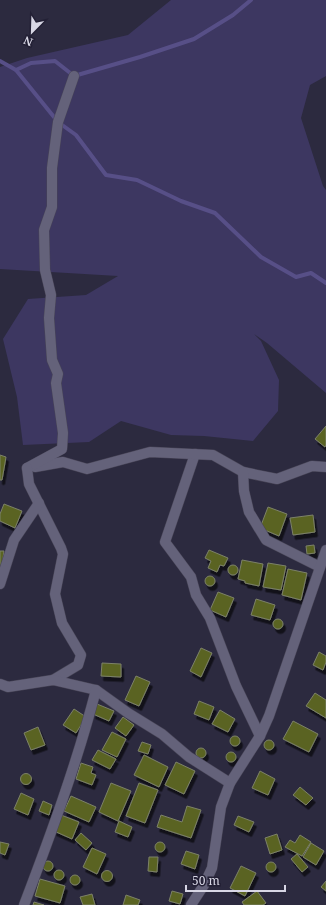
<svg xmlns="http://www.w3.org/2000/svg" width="326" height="905" viewBox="0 0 326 905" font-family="'Noto Serif',serif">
	<defs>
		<filter id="shadow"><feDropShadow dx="2.5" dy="4.5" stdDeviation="0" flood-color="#0009"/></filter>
	</defs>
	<rect width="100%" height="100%" fill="#2c2a3f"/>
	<!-- green -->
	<polygon fill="#3d3761" points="171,0 326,0 326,76 310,85 301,118 323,186 326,190 326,393 267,343 254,334 261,341 279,380 278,411 253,441 204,436 171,435 121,421 89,442 23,445 17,397 3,339 28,299 86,295 118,276 0,269 0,67 27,58 128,35"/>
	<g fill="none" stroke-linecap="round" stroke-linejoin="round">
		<!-- stream -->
		<g stroke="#574f87" stroke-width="4">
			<polyline points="0,61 16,70 58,122 76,135 106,175 137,180 181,201 215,213 261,257 296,277 311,273 326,283"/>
			<polyline points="16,70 31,63 55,61 74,76 140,57 194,39 233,15 251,0"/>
		</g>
	</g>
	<!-- building -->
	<g fill="#5a6423" stroke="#7c8168" filter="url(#shadow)">
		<polygon points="326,426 326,445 325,447 315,439"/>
		<polygon points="0,455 6,457 2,480 0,480"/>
		<polygon points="4,504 22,511 15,528 0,521 0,514"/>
		<polygon points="268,507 287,514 279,536 260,528"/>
		<polygon points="313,515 315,532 293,535 290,518"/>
		<polygon points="314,545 315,553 307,554 306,546"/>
		<polygon points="209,550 228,558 224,566 220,565 217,572 208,568 211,561 205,558"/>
		<polygon points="0,551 4,551 2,567 0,567"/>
		<polygon points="242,560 263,564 259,586 245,583 245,581 238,579"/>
		<polygon points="268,563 286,566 281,590 263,587"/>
		<circle cx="233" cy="570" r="5"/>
		<polygon points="288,569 307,573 301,600 282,595"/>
		<circle cx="210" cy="581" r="5"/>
		<polygon points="218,592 234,598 226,617 210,610"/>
		<polygon points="256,599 275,605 270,620 251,615"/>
		<circle cx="278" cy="624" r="5"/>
		<polygon points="201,648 212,653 201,677 190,671"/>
		<polygon points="319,652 326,656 326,662 323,670 313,665"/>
		<polygon points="102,663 121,664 121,677 101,676"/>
		<polygon points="136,676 150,682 139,706 125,700"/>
		<polygon points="315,693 326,700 326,718 306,706"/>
		<polygon points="199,701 214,707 209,720 194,714"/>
		<polygon points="97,704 114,711 109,721 93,714"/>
		<polygon points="74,709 86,717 76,733 63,725"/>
		<polygon points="220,710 235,719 228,732 212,724"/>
		<polygon points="123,717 134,725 126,736 115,728"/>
		<polygon points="293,721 318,734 309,752 283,739"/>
		<polygon points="38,727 45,745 31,750 24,733"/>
		<polygon points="112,732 126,739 117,757 102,750"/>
		<circle cx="235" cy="741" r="5"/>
		<circle cx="269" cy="745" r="5"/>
		<polygon points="142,742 151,745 148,754 138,751"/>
		<circle cx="201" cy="753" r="5"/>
		<polygon points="98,750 116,759 110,769 92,760"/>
		<circle cx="231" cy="757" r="5"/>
		<polygon points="144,755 168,767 159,787 134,775"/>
		<polygon points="176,762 195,771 184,794 165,785"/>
		<polygon points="81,763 93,767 91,773 96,775 92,785 76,779"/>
		<polygon points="260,771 275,779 268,795 252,788"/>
		<circle cx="26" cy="779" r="5.5"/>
		<polygon points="111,783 131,791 118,821 99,812"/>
		<polygon points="139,783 158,790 145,823 126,816"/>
		<polygon points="300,787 313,798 306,805 293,795"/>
		<polygon points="21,793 34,799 28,815 14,809"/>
		<polygon points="71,796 96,807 89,822 64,811"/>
		<polygon points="43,801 52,805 49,815 39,811"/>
		<polygon points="187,806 201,810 191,838 157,827 161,815 182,822"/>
		<polygon points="61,815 79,822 72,839 54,831"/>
		<polygon points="238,816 254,822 249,832 234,825"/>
		<polygon points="119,821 132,827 128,837 115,832"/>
		<polygon points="81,833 92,843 86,850 75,840"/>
		<polygon points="277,834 282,850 270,854 265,838"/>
		<polygon points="300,835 311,842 302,856 285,847 290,840 295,843"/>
		<circle cx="160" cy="847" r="5"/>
		<polygon points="0,842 9,844 5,855 0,853"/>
		<polygon points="311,843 324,851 316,865 303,857"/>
		<polygon points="92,848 106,854 97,874 83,867"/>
		<polygon points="186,851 199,855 195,869 181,864"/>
		<polygon points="297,854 308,867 302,872 291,859"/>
		<polygon points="149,857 158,857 157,872 148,871"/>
		<circle cx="48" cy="866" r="5"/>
		<circle cx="271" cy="867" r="5"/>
		<polygon points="241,866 256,873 245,896 230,888"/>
		<circle cx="59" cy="875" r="5"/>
		<circle cx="107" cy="876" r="5.5"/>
		<circle cx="75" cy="880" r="5"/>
		<polygon points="40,879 65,886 60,903 35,896"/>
		<polygon points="326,881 326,891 321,887"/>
		<polygon points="172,891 183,894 180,904 169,901"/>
		<polygon points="257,891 266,903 263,905 244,905 242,902"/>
		<polygon points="92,894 95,905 83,905 80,897"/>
		<polygon points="126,895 140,900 138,905 123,905"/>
		<polygon points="34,902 44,905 33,905"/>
	</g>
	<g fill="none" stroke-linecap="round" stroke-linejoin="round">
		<defs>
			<g id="minor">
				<polyline points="195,454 165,542 191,577 196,595 210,618 236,686 260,736"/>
				<polyline points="35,467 63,462 87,469 150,452 213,455 243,472 277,479 312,466 326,467"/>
				<polyline points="27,468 62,449 63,433 56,383 58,374 52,360 49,318 51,295 45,270 44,230 52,207 52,168 58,122 74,76"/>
				<polyline points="27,468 29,484 61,548 63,554 55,594 62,623 81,655 78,665 53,680"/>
				<polyline points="243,472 244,491 249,512 266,540 320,567"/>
				<polyline points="0,584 14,540 39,503"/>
				<polyline points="0,684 8,687 53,680 96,690 128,713 162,734 189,757 230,783"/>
				<path d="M24,905c27,-71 53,-142 72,-215"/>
				<polyline points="191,905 204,885 212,868 221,807 230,783 260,736 269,716 326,550"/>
			</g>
		</defs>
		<!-- minor casing -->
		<use href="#minor" stroke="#484557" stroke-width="11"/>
		<!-- minor -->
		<use href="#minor" stroke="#64627a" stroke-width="10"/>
	</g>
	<!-- north arrow -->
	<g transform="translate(32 32) rotate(203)" stroke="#232035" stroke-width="3" paint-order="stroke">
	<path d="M0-3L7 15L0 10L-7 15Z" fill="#d8d7e5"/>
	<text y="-6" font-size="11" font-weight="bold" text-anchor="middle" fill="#d8d7e5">N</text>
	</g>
	<!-- scale -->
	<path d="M186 885v6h99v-6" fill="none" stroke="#d8d7e5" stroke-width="2"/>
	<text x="192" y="885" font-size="12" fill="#d8d7e5" stroke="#232035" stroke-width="3" paint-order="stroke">50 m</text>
</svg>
